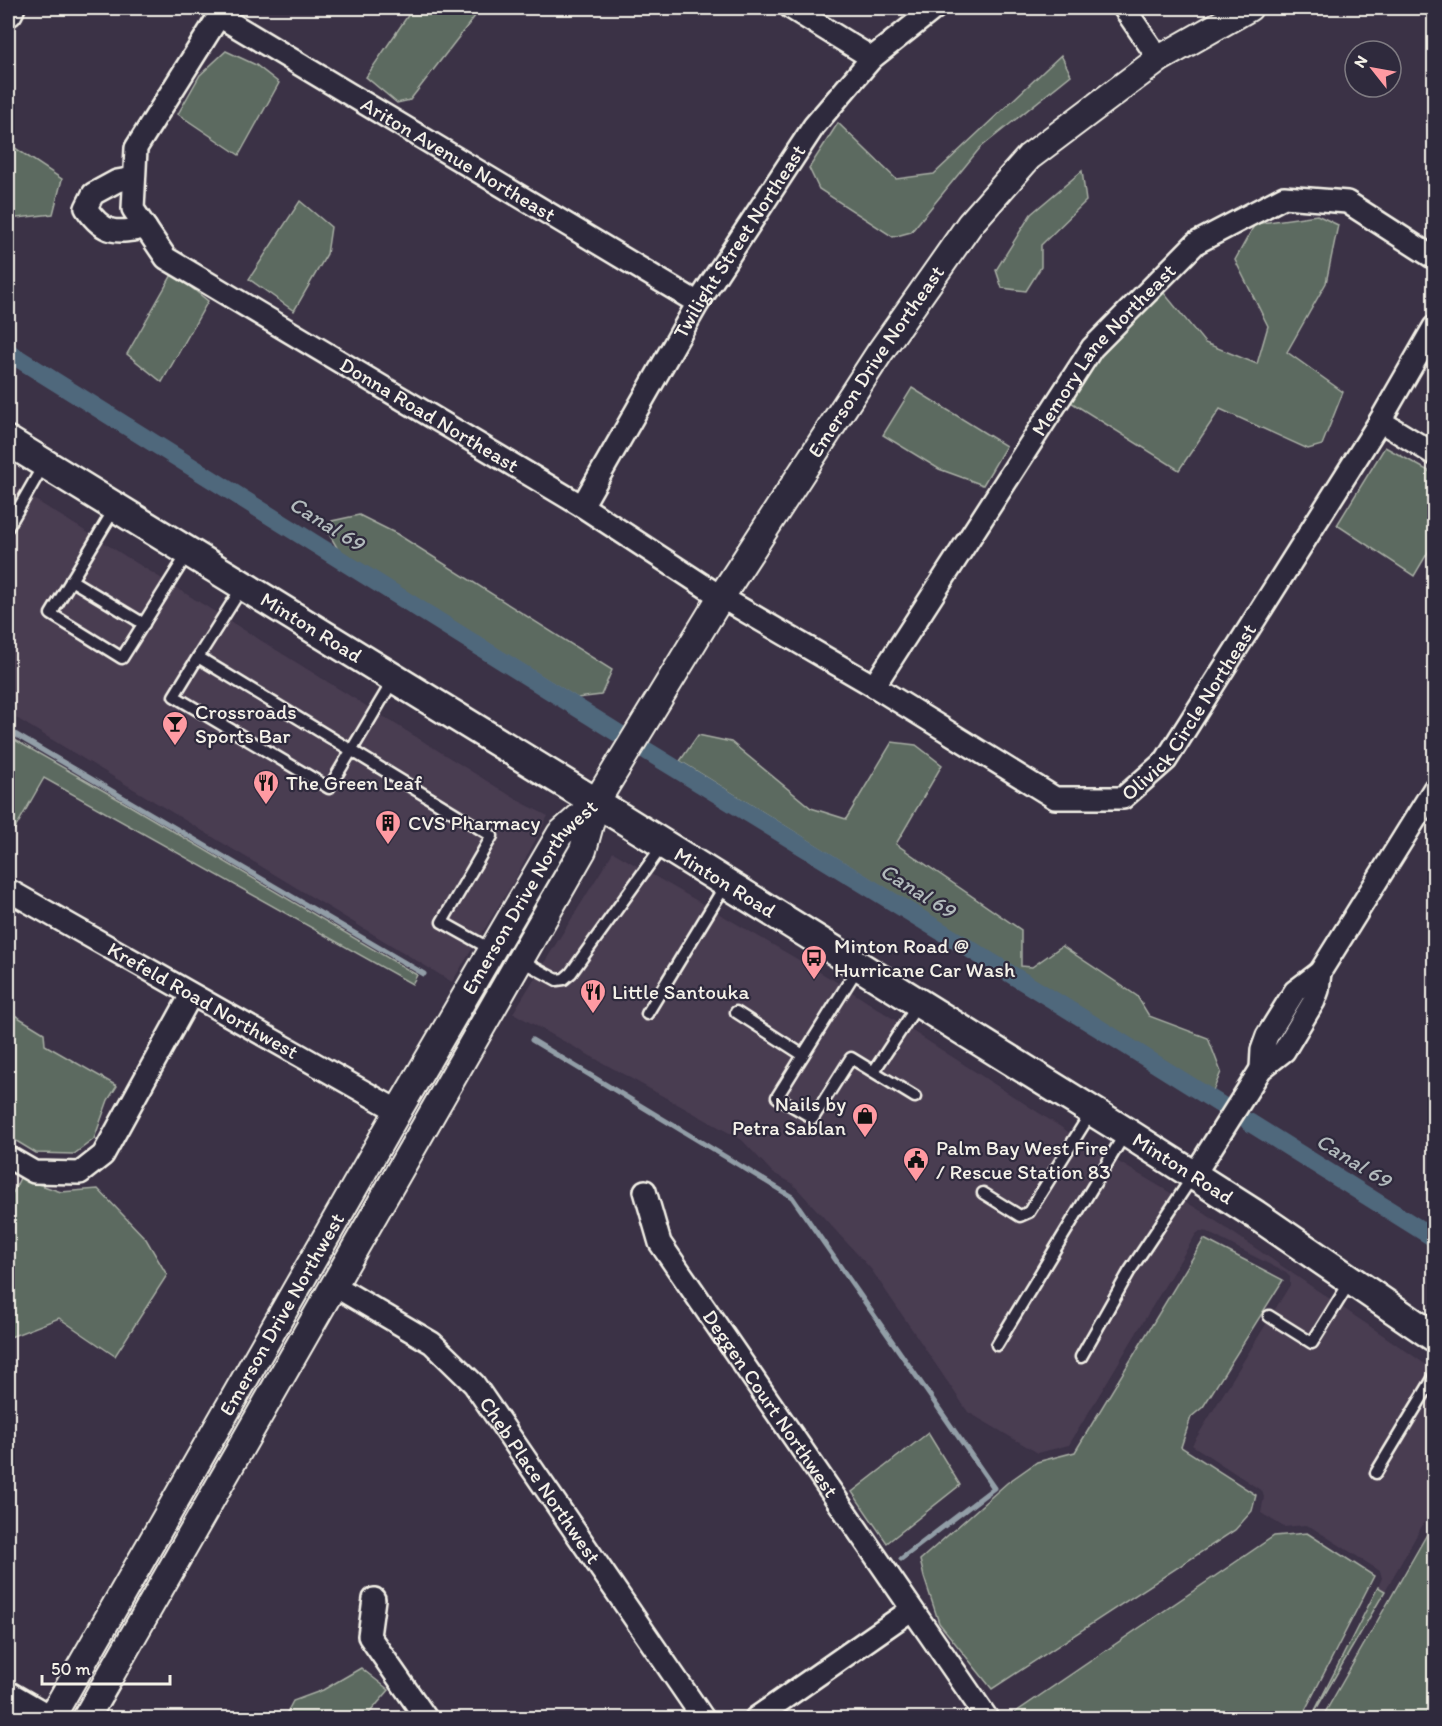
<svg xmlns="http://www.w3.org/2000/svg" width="1442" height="1726" viewBox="0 0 1442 1726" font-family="Itim,sans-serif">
	<rect width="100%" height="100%" fill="#3b3246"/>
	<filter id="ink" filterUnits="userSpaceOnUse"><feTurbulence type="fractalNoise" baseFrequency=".0167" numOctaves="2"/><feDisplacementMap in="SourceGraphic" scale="12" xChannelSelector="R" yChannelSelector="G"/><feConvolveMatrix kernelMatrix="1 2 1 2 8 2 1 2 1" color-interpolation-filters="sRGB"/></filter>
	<g filter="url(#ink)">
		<!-- built -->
		<g fill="#493c51">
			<polygon points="8,483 519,801 548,816 514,881 452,982 8,713"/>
			<polygon points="613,852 835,981 1073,1135 1201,1211 1434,1370 1434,1505 1385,1591 1378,1587 1382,1578 1380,1571 1311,1527 1305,1525 1284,1527 1261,1513 1264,1497 1262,1491 1192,1445 1290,1285 1290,1277 1286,1273 1207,1232 1200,1231 1196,1234 1069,1445 1038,1453 968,1412 871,1269 792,1183 773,1173 742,1140 513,1013"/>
		</g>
		<!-- green -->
		<g fill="#5c6a60" stroke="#a8aea4" stroke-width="1.5">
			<polygon points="413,8 465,8 475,16 410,100 397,103 366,77"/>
			<polygon points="226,51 256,65 279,83 239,155 178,114 200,75"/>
			<polygon points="1061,55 1071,75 980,148 911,232 893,237 819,189 809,168 838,123 896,179 934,174"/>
			<polygon points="9,144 62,179 53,214 8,219 8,146"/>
			<polygon points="1082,171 1086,201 1041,245 1041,267 1026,291 1002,288 996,270 1031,214"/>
			<polygon points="300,201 331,227 327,254 294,311 249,279"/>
			<polygon points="1317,215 1338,225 1326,283 1287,352 1343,392 1322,445 1308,449 1220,409 1179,470 1069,401 1095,359 1164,293 1205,343 1257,364 1268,326 1235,260 1255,224"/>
			<polygon points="173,273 208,301 162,382 127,354"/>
			<polygon points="912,388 1006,446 983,485 939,469 883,435"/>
			<polygon points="1385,447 1434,474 1434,542 1414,576 1337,525"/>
			<polygon points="359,515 397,534 612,670 601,695 577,698 339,551 329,534 332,521"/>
			<polygon points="698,735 731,742 811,808 846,819 892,742 916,745 942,765 896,844 1021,930 1021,966 1032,967 1062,946 1137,996 1149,1016 1208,1038 1221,1072 1213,1091 680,761"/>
			<polygon points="8,736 132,807 417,975 412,984 44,778 8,841"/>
			<polygon points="8,1011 44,1033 45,1045 117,1086 108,1100 94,1139 74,1154 36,1153 8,1136"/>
			<polygon points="20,1178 61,1192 98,1189 146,1239 167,1275 115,1356 59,1318 8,1338 8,1203"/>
			<polygon points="1204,1239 1283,1280 1203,1407 1191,1417 1181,1447 1256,1495 1252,1511 1235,1530 992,1689 939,1623 924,1577 920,1560 1007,1483 1037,1462 1075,1452"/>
			<polygon points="928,1433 960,1485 887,1543 852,1492"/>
			<polygon points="1434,1522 1434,1718 1322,1718"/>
			<polygon points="1307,1533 1374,1576 1301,1718 1012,1718 1010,1716 1274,1536"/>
			<polygon points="1378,1587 1385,1591 1311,1718"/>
			<polygon points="361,1668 389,1690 365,1718 284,1718 293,1701 323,1690"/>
		</g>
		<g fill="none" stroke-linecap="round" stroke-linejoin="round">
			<!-- stream -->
			<g stroke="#929ea7" stroke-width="5">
				<polyline points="8,730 424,974"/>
				<polyline points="532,1040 792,1197 994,1488 901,1559"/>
			</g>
			<!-- canal -->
			<g stroke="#50677b" stroke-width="18">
				<polyline points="8,352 621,735"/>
				<polyline points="647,751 1097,1027 1226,1108"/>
				<polyline points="1249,1122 1434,1238"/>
			</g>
			<defs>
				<g id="service">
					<polyline points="115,508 51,614 122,658 188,553"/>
					<polyline points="8,527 44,464"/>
					<polyline points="71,580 144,624"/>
					<polyline points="243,586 198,657 492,836 442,922 492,950"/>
					<polyline points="198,657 174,696 329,788 394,679"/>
					<polyline points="520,960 557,980 564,979 571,973 663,845"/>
					<polyline points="859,966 777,1097 813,1118 851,1058 915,1097"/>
					<polyline points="736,1012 803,1055"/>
					<polyline points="647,1014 726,884"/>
					<polyline points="874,1071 919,1003"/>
					<polyline points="983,1193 1020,1216 1029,1212 1092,1111"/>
					<polyline points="1269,1316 1312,1343 1350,1282"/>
					<polyline points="997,1345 1126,1132"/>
					<polyline points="1081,1357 1129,1272 1193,1176"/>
					<polyline points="1376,1473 1434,1377"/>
				</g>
				<g id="minor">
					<path id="s1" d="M224,8l-88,140 -3,61 33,49 416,248 139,91 153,89 181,112h68l43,-38 214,-339 54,-94"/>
					<polyline points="791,8 872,58"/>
					<polyline points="1124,8 1159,59"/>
					<path id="s2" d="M219,16l479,287"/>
					<path d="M134,178l-17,3 -24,13 -7,14c18,27 30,25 60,20"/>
					<polyline points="1380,421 1434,454"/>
					<path id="s3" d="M582,506l116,-203 116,-177 58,-68 63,-50"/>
					<path id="s4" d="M874,686l218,-338 104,-105 88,-46 63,5 87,56"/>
					<path id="s5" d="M8,890l390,221"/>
					<polyline points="1261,1069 1262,1050 1267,1036 1295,991 1320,972 1434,789"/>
					<polyline points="8,1157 34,1172 80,1173 103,1155 191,995"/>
					<polyline points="1194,1175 1261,1069 1284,1051 1314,1001 1318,990 1320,972"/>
					<path id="s6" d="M645,1191l15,52 327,475"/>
					<path id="s7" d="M335,1286l97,57 42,41 229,334"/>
					<polyline points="374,1599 369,1636 426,1718"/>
					<polyline points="8,1692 53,1718"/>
					<polyline points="756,1718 911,1610"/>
				</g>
				<g id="tertiary">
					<path id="s8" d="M51,1718l347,-607 162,-277 36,-32"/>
					<path id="s9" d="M86,1718l497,-868 13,-48 125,-205 159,-245 90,-128 59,-67 130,-98 90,-51"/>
				</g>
				<g id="secondary">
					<polyline points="8,12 10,8"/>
					<path id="s10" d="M8,441l615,378 503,313 130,83 178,122"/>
				</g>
			</defs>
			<!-- service casing -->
			<use href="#service" stroke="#f4f1e8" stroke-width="15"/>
			<!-- minor casing -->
			<use href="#minor" stroke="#f4f1e8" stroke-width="26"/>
			<!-- tertiary casing -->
			<use href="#tertiary" stroke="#f4f1e8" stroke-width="30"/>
			<!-- secondary casing -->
			<use href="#secondary" stroke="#f4f1e8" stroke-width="33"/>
			<!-- service -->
			<use href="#service" stroke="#2f2a3d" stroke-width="10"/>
			<!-- minor -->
			<use href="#minor" stroke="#2f2a3d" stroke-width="21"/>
			<!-- tertiary -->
			<use href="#tertiary" stroke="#2f2a3d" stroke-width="26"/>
			<!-- secondary -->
			<use href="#secondary" stroke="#2f2a3d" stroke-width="28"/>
		</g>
	</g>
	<!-- icons -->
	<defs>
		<symbol id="bar-pin" viewBox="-11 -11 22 30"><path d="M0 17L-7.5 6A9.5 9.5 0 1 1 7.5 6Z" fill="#ff9aa2" stroke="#2f2a3d"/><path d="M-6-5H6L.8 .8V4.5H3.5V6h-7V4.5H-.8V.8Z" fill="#111"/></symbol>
		<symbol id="restaurant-pin" viewBox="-11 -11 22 30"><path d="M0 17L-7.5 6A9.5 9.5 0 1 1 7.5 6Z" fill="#ff9aa2" stroke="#2f2a3d"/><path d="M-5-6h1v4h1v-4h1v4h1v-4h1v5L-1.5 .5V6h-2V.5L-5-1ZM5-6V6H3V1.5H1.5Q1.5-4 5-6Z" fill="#111"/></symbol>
		<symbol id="building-pin" viewBox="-11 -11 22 30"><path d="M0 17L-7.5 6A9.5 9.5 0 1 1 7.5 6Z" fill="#ff9aa2" stroke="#2f2a3d"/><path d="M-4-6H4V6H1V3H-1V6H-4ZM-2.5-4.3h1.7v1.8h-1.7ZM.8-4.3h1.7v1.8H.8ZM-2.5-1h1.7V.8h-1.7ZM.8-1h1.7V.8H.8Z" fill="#111"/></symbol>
		<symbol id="bus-pin" viewBox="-11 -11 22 30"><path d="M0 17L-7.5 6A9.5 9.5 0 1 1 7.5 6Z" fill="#ff9aa2" stroke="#2f2a3d"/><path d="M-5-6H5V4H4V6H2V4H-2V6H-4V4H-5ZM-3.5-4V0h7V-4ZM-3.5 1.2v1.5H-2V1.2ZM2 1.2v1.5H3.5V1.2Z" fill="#111"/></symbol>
		<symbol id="shop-pin" viewBox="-11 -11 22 30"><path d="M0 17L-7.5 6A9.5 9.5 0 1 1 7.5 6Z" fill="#ff9aa2" stroke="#2f2a3d"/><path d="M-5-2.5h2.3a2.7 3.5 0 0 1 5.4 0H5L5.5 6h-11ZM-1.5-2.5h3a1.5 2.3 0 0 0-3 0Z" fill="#111"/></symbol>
		<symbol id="civic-pin" viewBox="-11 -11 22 30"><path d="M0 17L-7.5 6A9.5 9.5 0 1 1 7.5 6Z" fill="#ff9aa2" stroke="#2f2a3d"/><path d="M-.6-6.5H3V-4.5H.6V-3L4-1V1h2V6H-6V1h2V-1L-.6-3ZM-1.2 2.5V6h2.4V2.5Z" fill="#111"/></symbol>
	</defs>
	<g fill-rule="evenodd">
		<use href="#bar-pin" x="160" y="709" width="30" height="40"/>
		<use href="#restaurant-pin" x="251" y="768" width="30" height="40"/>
		<use href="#building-pin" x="373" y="808" width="30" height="40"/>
		<use href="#bus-pin" x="799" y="943" width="30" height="40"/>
		<use href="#restaurant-pin" x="578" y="977" width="30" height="40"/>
		<use href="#shop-pin" x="850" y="1101" width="30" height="40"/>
		<use href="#civic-pin" x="901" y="1145" width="30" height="40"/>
	</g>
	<g text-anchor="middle" stroke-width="4.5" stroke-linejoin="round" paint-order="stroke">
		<!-- street labels -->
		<g font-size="21" fill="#f4f1e8" stroke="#2f2a3d">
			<text dy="7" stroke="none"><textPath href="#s2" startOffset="279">Ariton Avenue Northeast</textPath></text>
			<text dy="7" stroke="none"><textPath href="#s3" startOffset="308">Twilight Street Northeast</textPath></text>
			<text dy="7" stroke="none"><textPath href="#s4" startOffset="408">Memory Lane Northeast</textPath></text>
			<text dy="7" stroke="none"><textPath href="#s9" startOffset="1572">Emerson Drive Northeast</textPath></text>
			<text dy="7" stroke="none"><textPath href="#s1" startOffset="592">Donna Road Northeast</textPath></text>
			<text dy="7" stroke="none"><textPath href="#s10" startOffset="356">Minton Road</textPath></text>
			<text dy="7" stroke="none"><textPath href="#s1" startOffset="1503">Olivick Circle Northeast</textPath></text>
			<text dy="7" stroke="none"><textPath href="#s10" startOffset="842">Minton Road</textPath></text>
			<text dy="7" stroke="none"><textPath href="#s8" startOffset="951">Emerson Drive Northwest</textPath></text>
			<text dy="7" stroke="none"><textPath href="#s5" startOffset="224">Krefeld Road Northwest</textPath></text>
			<text dy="7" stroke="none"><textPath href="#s10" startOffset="1382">Minton Road</textPath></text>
			<text dy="7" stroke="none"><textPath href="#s8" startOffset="465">Emerson Drive Northwest</textPath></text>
			<text dy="7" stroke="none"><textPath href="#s6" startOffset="249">Deggen Court Northwest</textPath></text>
			<text dy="7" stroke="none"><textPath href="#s7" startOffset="288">Cheb Place Northwest</textPath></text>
		</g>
		<!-- poi labels -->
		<g font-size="21" fill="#f4f1e8" stroke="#2f2a3d" text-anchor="start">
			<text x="195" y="719">Crossroads<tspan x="195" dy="24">Sports Bar</tspan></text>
			<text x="286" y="790">The Green Leaf</text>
			<text x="408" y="830">CVS Pharmacy</text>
			<text x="834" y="953">Minton Road @<tspan x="834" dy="24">Hurricane Car Wash</tspan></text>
			<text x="612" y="999">Little Santouka</text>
			<text x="846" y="1111" text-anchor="end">Nails by<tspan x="846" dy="24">Petra Sablan</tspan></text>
			<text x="936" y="1155">Palm Bay West Fire<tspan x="936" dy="24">/ Rescue Station 83</tspan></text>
		</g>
		<!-- water labels -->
		<g font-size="22" font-style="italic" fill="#b2babc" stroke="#2f2a3d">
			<text transform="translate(327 523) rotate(32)" y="8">Canal 69</text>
			<text transform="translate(918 890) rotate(32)" y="8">Canal 69</text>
			<text transform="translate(1354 1160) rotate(32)" y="8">Canal 69</text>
		</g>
	</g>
	<!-- margin -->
	<rect width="1442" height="1726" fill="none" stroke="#2f2a3d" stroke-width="30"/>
	<rect x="15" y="15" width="1412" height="1696" fill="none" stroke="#f4f1e8" stroke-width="2" filter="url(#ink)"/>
	<!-- north arrow -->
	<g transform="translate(1373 69) rotate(301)"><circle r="28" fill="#2f2a3d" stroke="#7e7a81" stroke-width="1.5"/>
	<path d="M0-4.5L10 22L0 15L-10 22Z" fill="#ff9aa2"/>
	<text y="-9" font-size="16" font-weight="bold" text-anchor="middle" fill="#f4f1e8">N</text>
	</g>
	<!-- scale -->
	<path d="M42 1675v9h128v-9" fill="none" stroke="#f4f1e8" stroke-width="3"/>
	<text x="51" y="1675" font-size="18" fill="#f4f1e8" stroke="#2f2a3d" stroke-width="4.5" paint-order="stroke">50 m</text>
</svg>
